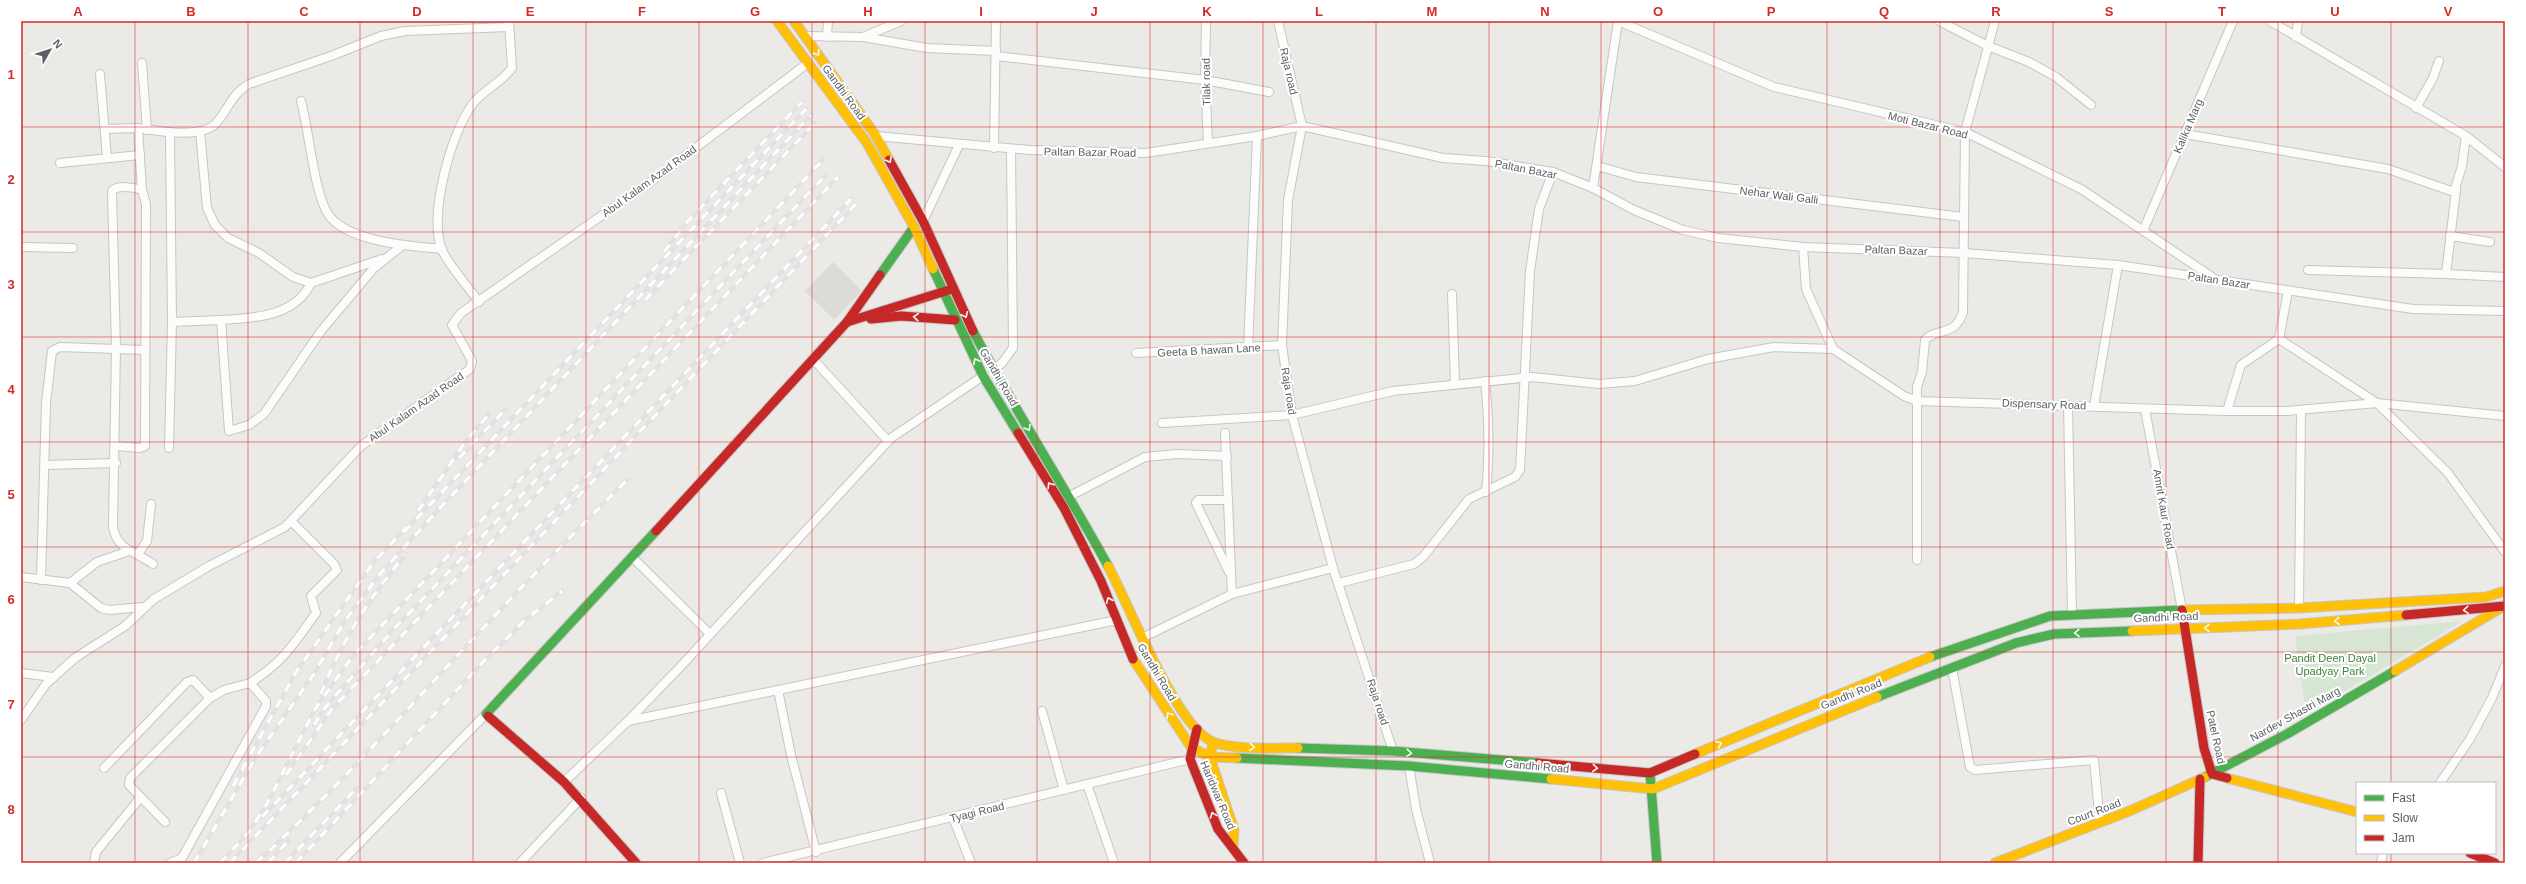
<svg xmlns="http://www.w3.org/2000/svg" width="2526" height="884" viewBox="0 0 2526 884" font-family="Helvetica,sans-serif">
	<rect width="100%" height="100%" fill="#eceae7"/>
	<!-- industrial -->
	<polygon fill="#dddbd8" points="833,262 862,291 834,320 805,291"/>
	<!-- green -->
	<polygon fill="#d7e6d4" points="2463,621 2306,714 2295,636"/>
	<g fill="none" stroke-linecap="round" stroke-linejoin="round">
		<defs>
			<g id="street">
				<polyline points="1206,21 1205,80 1208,142"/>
				<polyline points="1278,21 1302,126 1288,200 1282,345 1292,415 1333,568 1393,751"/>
				<polyline points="1939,21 1988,46 2029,62 2056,77 2091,105"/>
				<polyline points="2270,21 2466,136 2505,167"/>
				<polyline points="806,36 863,37 901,21"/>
				<polyline points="827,37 828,21"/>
				<polyline points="863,37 927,48 996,51"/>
				<polyline points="2296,37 2298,21"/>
				<polyline points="996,56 1205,80 1269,92"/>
				<polyline points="142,63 147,130"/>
				<polyline points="100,74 107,158"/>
				<path d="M301,101c8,29 13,91 27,113 18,28 83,32 114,35"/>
				<polyline points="2416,108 2433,78 2439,61"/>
				<polyline points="105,129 138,128"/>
				<polyline points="200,131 207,208 215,225 228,238 259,253 293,277 311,283 382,259"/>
				<polyline points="2185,134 2388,169 2454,192 2462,166 2466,136"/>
				<polyline points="876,136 1030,150 1146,153 1257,136 1302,126 1443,158 1486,161 1553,172 1593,188 1634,210 1683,230 1718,238 1803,247 1964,253 2118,265 2413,309 2505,311"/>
				<polyline points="994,148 996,21"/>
				<polyline points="60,163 140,155"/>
				<polyline points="1597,166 1636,177 1963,217"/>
				<polyline points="1593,188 1618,21 1774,87 1965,132 2081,189 2212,277"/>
				<path d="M142,190l-4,-62c19,3 67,12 80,-7 11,-14 15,-28 31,-37l82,-28 50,-20 24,-5 104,-4"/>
				<polyline points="923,221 959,145"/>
				<polyline points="2143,231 2233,21"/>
				<polyline points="2450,236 2490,242"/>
				<polyline points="21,247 73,248"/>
				<polyline points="1803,247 1806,289 1833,349 1904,396 1917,401 2227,411 2286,411 2377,403 2505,416"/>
				<polyline points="2308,270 2446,274 2456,190"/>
				<polyline points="2446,274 2505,277"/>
				<path d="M311,283c-16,34 -57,35 -90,37l8,111 20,-6 15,-11 57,-83 53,-63 29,-23"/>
				<polyline points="2288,291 2279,339 2377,403 2448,473 2505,552"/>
				<polyline points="1452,294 1455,384"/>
				<path d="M479,302c-10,-14 -31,-38 -37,-52 -14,-34 9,-117 30,-145 10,-15 30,-22 40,-37l-3,-47"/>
				<polyline points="172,322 221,320"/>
				<polyline points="1248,348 1257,136"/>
				<polyline points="1136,353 1282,345"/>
				<polyline points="813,359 888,441"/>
				<polyline points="993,370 1002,363 1013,348 1011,149"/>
				<path d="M1485,381c4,38 5,73 1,111"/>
				<polyline points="2068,405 2072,615"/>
				<polyline points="2094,406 2118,265"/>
				<polyline points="2145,409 2182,610"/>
				<polyline points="2227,411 2241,365 2279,339"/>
				<polyline points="1162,423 1292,415 1393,391 1532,377 1599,384 1635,381 1708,359 1774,347 1833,349"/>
				<polyline points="1225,433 1232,594"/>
				<path d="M116,446l24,2 5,-2 1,-242 -4,-14c-8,-3 -25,-5 -30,1l4,157 -3,178c3,24 22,25 40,38"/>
				<polyline points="169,448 172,322 170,133"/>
				<polyline points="45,465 116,463"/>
				<polyline points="1070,496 1145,457 1177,454 1227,456"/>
				<polyline points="1228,500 1198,500 1196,503 1229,572"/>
				<polyline points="138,554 147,541 151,504"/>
				<polyline points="632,557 709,633"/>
				<path d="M1917,560v-173l5,-15 3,-32c11,-13 30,-2 38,-28l2,-180 30,-111"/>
				<polyline points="21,577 70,583 101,608 109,610 143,607"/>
				<polyline points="41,580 46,403 52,351 60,347 144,350"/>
				<polyline points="70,583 97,562 129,551"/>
				<polyline points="1339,583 1414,564 1423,557 1469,499 1515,477 1520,470 1530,271 1539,209 1553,172"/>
				<polyline points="2299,608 2301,410"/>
				<polyline points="1142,638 1232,594 1333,568"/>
				<polyline points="1952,668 1970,767 1975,770 2094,760 2100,823"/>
				<polyline points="21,673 53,677"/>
				<polyline points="778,690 791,755 816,852"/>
				<polyline points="1042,711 1064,790"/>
				<polyline points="21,720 46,684 75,658 125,626 154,599 209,566 285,527 361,446 470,369 472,361 452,325 461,313 653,180 808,63"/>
				<polyline points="628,721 1117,620"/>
				<polyline points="1409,766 1416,809 1430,863"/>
				<polyline points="104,768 187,682 193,680 210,698"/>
				<polyline points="564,782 628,721 682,665 891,438 983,376"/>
				<polyline points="2440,783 2470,739 2492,698 2505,666"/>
				<polyline points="1087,784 1113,860"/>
				<polyline points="721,793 740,863"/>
				<polyline points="953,818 971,863"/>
				<polyline points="165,822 129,785 130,778 210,698 224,690 250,683"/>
				<polyline points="94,863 96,852 140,798"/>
				<path d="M170,863l12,-5 84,-152v-5l-16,-18c34,-22 43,-38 66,-70l-5,-17 26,-26 -3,-6 -43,-43"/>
				<polyline points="340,863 486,714"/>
				<polyline points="520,863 581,798"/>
				<polyline points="763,863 1190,759"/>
				<polyline points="2381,863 2383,853"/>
			</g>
			<g id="fast">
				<polyline points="933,269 983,376 1018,433"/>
				<polyline points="880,275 914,227"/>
				<path d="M973,331c42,80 92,156 135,235"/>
				<polyline points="1930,657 2050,616 2183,610"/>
				<polyline points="1877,697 2016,643 2054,634 2132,631"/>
				<polyline points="488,716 486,714 656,531"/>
				<polyline points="1298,748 1393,751 1538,763"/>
				<polyline points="1237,758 1409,766 1551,779"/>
				<polyline points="1650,773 1657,863"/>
				<polyline points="2205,777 2287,734 2395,671"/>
			</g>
			<g id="slow">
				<polyline points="777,21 867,143 914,227 933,269"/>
				<polyline points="794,21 876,136 889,160"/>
				<path d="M1108,566c21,38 67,160 105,176 20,8 63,6 85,6"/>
				<polyline points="2183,610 2299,608 2486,597 2505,591"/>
				<polyline points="2132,631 2300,624 2406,615"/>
				<polyline points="1133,659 1191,747 1210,757 1237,758"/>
				<polyline points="2395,671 2504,606"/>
				<polyline points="1213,742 1210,757 1234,830 1233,848"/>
				<polyline points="1695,754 1930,657"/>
				<polyline points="2227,778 2357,812"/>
				<polyline points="1551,779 1653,789 1877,697"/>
				<polyline points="1995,863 2132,810 2205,777"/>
			</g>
			<g id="jam">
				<polyline points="889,160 923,221 973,331"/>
				<polyline points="871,319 901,316 955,320"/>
				<polyline points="847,322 949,290"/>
				<polyline points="1018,433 1064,508 1101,581 1133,659"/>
				<polyline points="656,531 847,322 880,275"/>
				<polyline points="2182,610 2204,748 2212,774 2227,778"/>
				<polyline points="2406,615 2505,606"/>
				<polyline points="488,716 564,782 636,863"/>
				<polyline points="1197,729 1190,759 1218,829 1244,863"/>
				<polyline points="1538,763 1650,773 1695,754"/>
				<polyline points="2470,853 2495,863"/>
				<polyline points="2198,863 2200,779"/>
			</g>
		</defs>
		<!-- street casing -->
		<use href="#street" stroke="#c6c6c6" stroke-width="10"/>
		<!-- fast casing -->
		<use href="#fast" stroke="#c7c7c8" stroke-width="11"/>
		<!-- slow casing -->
		<use href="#slow" stroke="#c7c7c8" stroke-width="11"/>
		<!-- jam casing -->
		<use href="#jam" stroke="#c7c7c8" stroke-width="11"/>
		<!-- street -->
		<use href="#street" stroke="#fcfcfb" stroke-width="8"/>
		<!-- fast -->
		<use href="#fast" stroke="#4caf50" stroke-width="9"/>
		<!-- slow -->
		<use href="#slow" stroke="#ffc107" stroke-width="9"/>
		<!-- jam -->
		<use href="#jam" stroke="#c62828" stroke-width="9"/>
		<defs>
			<g id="rail">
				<polyline points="664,252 688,221 802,102"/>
				<polyline points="645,300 815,123"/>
				<polyline points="459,458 506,409"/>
				<polyline points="418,511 466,441 489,414"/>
				<polyline points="404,532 806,109"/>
				<path d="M321,694c20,-52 48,-96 84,-139"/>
				<polyline points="314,725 324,709 394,629 825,176"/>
				<polyline points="286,775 332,709 838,177"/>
				<polyline points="233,786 296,672 373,563 407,527"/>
				<polyline points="262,817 851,199"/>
				<polyline points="194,863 256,757 314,674 344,622 380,574 438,510 811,115"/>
				<polyline points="220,863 249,832 269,800 315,709 352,657 823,160"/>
				<polyline points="230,863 856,204"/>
				<path d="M256,863c76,-70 145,-147 215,-222 51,-55 103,-108 156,-161"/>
				<polyline points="268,863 289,840"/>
				<polyline points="285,863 357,788"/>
				<polyline points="296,863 484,661 524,621 562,591"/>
			</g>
		</defs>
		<!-- rail casing -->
		<use href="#rail" stroke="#e3e2e2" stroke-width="4.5"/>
		<!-- rail -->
		<use href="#rail" stroke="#fff" stroke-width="3" stroke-dasharray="9" stroke-linecap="butt"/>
	</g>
	<!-- one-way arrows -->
	<defs><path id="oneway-chevron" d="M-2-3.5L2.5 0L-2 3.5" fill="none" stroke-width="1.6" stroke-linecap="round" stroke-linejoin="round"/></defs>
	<g stroke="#f6fbf6">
		<use href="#oneway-chevron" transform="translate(817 53) rotate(58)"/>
		<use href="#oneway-chevron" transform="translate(889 160) rotate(61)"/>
		<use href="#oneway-chevron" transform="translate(965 315) rotate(66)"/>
		<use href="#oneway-chevron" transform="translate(916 317) rotate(-175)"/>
		<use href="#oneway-chevron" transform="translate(976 361) rotate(-117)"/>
		<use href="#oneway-chevron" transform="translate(1028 428) rotate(59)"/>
		<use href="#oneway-chevron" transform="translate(1050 485) rotate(-122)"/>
		<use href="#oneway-chevron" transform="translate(1109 600) rotate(-113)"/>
		<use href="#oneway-chevron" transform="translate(2466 610) rotate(175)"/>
		<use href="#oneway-chevron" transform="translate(2337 621) rotate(175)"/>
		<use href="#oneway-chevron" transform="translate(2207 628) rotate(178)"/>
		<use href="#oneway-chevron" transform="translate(2077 633) rotate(177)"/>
		<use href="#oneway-chevron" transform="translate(1169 715) rotate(-123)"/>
		<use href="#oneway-chevron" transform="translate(1719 744) rotate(-23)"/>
		<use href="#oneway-chevron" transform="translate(1252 747) rotate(3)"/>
		<use href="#oneway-chevron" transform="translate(1409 753) rotate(5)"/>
		<use href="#oneway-chevron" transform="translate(1595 768) rotate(5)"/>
		<use href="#oneway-chevron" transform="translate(1213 815) rotate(-111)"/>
	</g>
	<!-- grid -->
	<path fill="none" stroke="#d62828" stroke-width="1" stroke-opacity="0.55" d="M135,21v842M248,21v842M360,21v842M473,21v842M586,21v842M699,21v842M812,21v842M925,21v842M1037,21v842M1150,21v842M1263,21v842M1376,21v842M1489,21v842M1601,21v842M1714,21v842M1827,21v842M1940,21v842M2053,21v842M2166,21v842M2278,21v842M2391,21v762M21,127h2484M21,232h2484M21,337h2484M21,442h2484M21,547h2484M21,652h2484M21,757h2484M2391,853v10"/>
	<g text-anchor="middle" stroke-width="4" stroke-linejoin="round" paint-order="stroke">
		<!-- street labels -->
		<g font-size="11" fill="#5d6064" stroke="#fff">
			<text transform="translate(1289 71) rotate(77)" y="4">Raja road</text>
			<text transform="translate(1206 82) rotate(-91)" y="4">Tilak road</text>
			<text transform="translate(844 92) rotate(54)" y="4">Gandhi Road</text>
			<text transform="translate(1928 125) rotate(14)" y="4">Moti Bazar Road</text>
			<text transform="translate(2188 126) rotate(-67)" y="4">Kalika Marg</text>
			<text transform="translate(1090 152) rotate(1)" y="4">Paltan Bazar Road</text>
			<text transform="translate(1526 169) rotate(11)" y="4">Paltan Bazar</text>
			<text transform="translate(649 181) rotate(-36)" y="4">Abul Kalam Azad Road</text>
			<text transform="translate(1779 195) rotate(7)" y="4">Nehar Wali Galli</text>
			<text transform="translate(1896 250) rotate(2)" y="4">Paltan Bazar</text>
			<text transform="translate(2219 280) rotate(9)" y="4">Paltan Bazar</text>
			<text transform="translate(1209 350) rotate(-3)" y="4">Geeta B hawan Lane</text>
			<text transform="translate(999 377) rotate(60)" y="4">Gandhi Road</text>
			<text transform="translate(1289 391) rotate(81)" y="4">Raja road</text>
			<text transform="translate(2044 404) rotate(2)" y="4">Dispensary Road</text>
			<text transform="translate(416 407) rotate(-35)" y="4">Abul Kalam Azad Road</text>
			<text transform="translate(2164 509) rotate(80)" y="4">Amrit Kaur Road</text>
			<text transform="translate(2166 617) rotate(-2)" y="4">Gandhi Road</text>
			<text transform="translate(1157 672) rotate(59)" y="4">Gandhi Road</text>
			<text transform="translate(1851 694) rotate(-22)" y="4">Gandhi Road</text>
			<text transform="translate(1378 702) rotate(72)" y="4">Raja road</text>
			<text transform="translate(2295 714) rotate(-29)" y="4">Nardev Shastri Marg</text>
			<text transform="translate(2216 737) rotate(78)" y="4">Patel Road</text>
			<text transform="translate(1537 766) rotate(5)" y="4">Gandhi Road</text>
			<text transform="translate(1218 795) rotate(67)" y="4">Haridwar Road</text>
			<text transform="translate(977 812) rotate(-14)" y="4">Tyagi Road</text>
			<text transform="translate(2094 812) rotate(-21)" y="4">Court Road</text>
		</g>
		<!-- park labels -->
		<g font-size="11" fill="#3e823d" stroke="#fff">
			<text x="2330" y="662">Pandit Deen Dayal<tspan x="2330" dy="13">Upadyay Park</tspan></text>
		</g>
	</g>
	<!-- border -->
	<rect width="2526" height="884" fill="none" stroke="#ffffff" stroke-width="44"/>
	<!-- legend -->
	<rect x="2356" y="782" width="140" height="72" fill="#ffffff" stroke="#bebfc1"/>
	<rect x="2364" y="795" width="20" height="6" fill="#4caf50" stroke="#bebfc1"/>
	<text x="2392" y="802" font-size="12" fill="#5d6064">Fast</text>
	<rect x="2364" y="815" width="20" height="6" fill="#ffc107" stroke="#bebfc1"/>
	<text x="2392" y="822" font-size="12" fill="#5d6064">Slow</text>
	<rect x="2364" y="835" width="20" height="6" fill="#c62828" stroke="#bebfc1"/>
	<text x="2392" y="842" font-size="12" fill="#5d6064">Jam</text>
	<!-- north arrow -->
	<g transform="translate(50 50) rotate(51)" stroke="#ffffff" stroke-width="3" paint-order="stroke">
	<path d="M0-3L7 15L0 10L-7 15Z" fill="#5d6064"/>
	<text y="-6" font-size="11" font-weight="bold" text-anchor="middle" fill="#5d6064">N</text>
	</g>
	<rect x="22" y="22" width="2482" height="840" fill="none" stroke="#d62828" stroke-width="1.5"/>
	<g font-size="13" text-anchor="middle" font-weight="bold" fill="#d62828">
		<text x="78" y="16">A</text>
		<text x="191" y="16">B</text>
		<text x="304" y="16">C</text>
		<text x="417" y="16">D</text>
		<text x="530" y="16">E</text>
		<text x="642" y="16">F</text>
		<text x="755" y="16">G</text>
		<text x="868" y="16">H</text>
		<text x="981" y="16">I</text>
		<text x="1094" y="16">J</text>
		<text x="1207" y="16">K</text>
		<text x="1319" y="16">L</text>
		<text x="1432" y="16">M</text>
		<text x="1545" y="16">N</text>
		<text x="1658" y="16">O</text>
		<text x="1771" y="16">P</text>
		<text x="1884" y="16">Q</text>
		<text x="1996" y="16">R</text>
		<text x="2109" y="16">S</text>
		<text x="2222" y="16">T</text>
		<text x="2335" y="16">U</text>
		<text x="2448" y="16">V</text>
		<text x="11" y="79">1</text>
		<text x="11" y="184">2</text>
		<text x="11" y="289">3</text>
		<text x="11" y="394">4</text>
		<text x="11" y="499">5</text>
		<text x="11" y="604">6</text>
		<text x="11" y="709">7</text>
		<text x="11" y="814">8</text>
	</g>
</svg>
